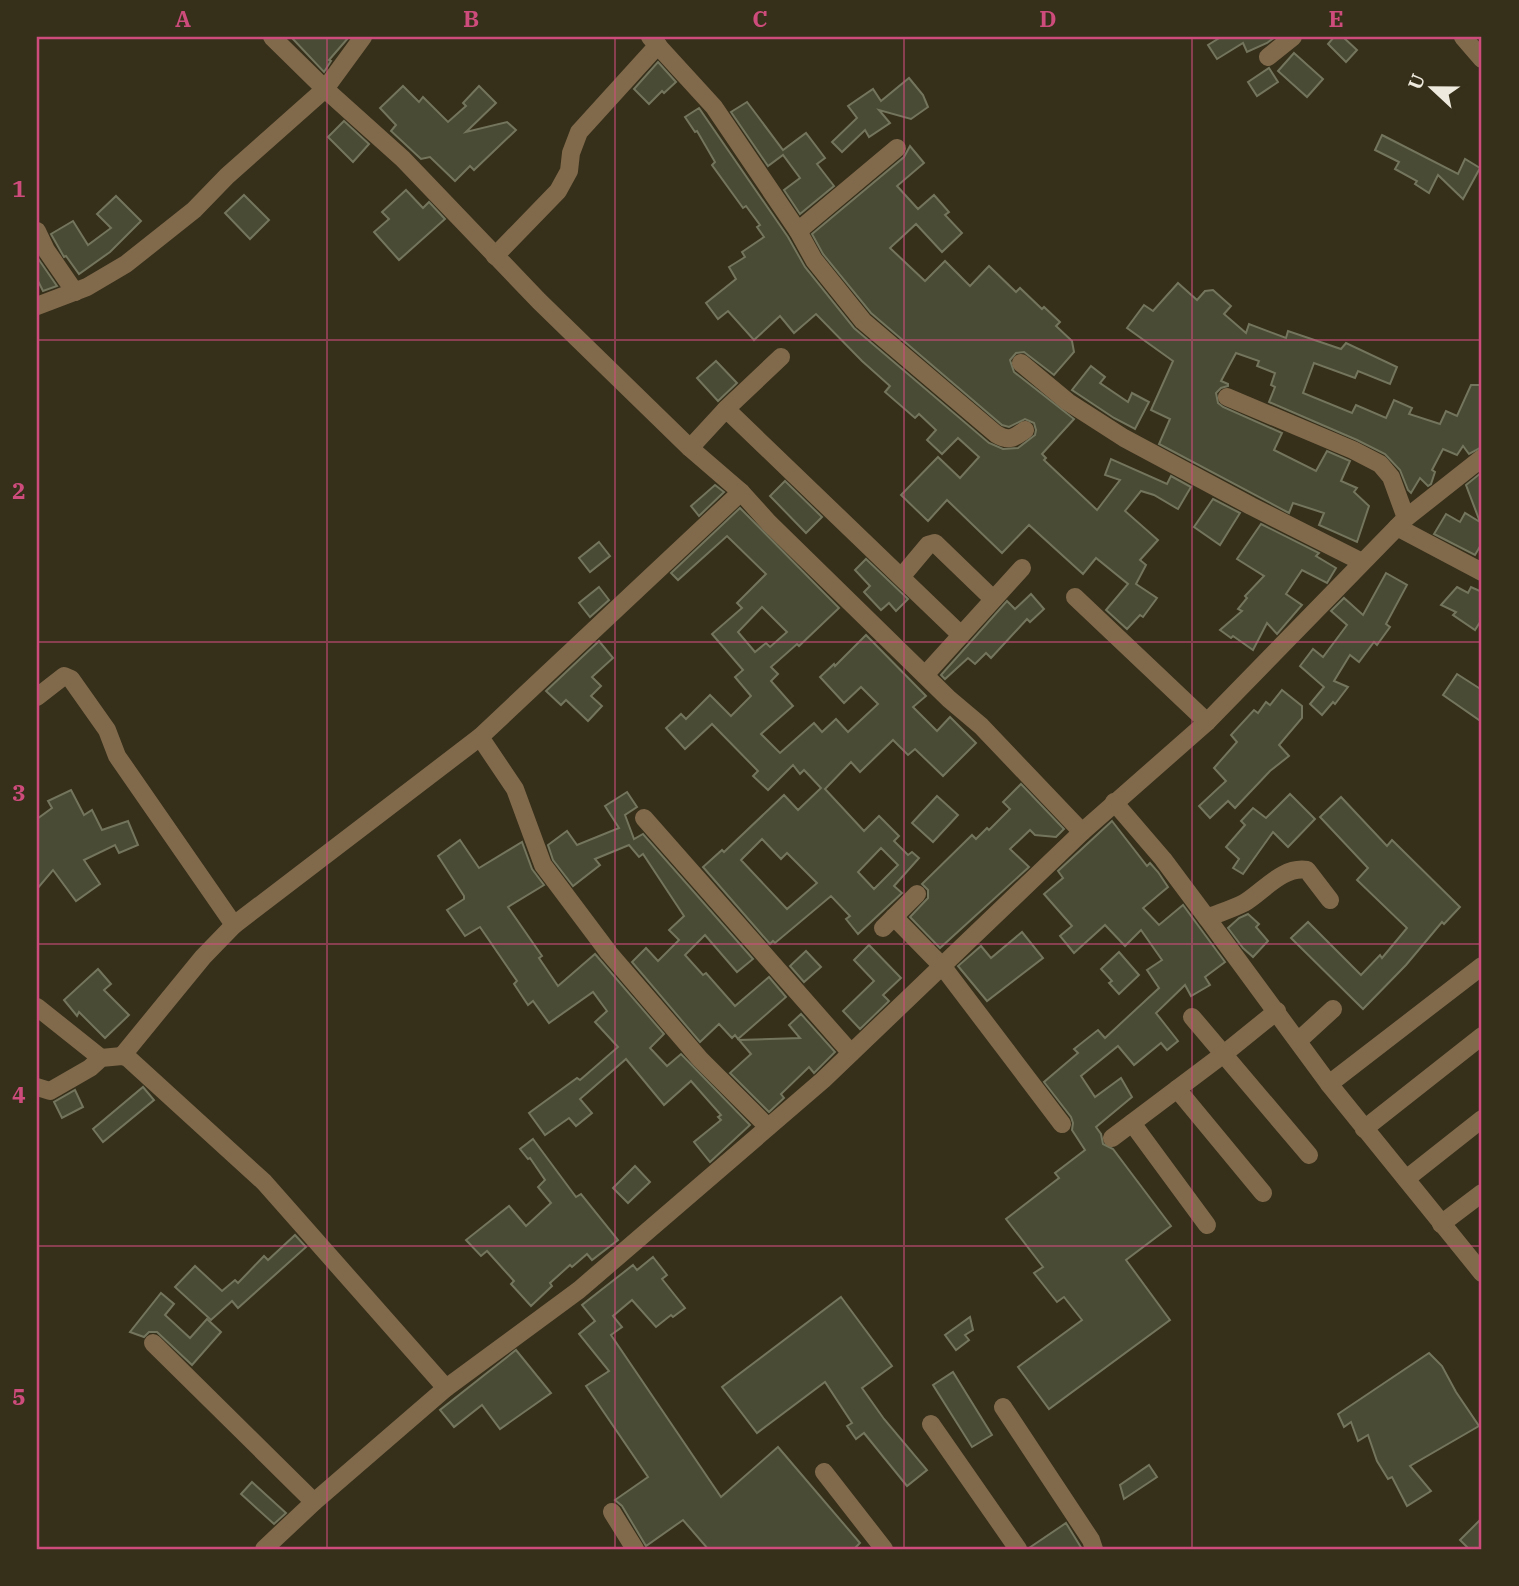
<svg xmlns="http://www.w3.org/2000/svg" width="1519" height="1586" viewBox="0 0 1519 1586" font-family="'IBM Plex Serif',serif">
	<rect width="100%" height="100%" fill="#362f1a"/>
	<!-- building -->
	<g fill="#4a4b34" stroke="#74755d" stroke-width="2" fill-rule="evenodd">
		<polygon points="291,37 349,37 329,60 331,61 324,72"/>
		<polygon points="1221,37 1275,37 1267,43 1247,52 1243,43 1217,59 1208,45"/>
		<polygon points="1334,37 1343,37 1357,50 1346,62 1328,44"/>
		<polygon points="1294,53 1323,79 1307,97 1278,71"/>
		<polygon points="658,62 676,82 664,93 662,91 649,104 634,89"/>
		<polygon points="1269,68 1278,82 1257,96 1248,82"/>
		<polygon points="909,78 923,95 928,107 911,119 879,110 890,123 869,137 865,130 842,152 832,142 857,118 848,106 873,89 881,101"/>
		<polygon points="403,86 419,102 423,97 448,122 466,106 463,103 479,86 496,103 466,132 507,122 516,130 474,170 470,166 455,181 430,157 421,159 391,131 396,125 380,108"/>
		<polygon points="747,102 783,150 806,133 825,158 817,164 834,186 800,214 784,190 800,178 783,155 768,166 731,112"/>
		<polygon points="699,108 788,237 805,267 854,328 989,443 1003,449 1018,448 1035,435 1036,430 1034,423 1025,419 1009,427 1002,425 871,313 823,254 812,234 904,157 910,146 924,163 897,186 918,209 934,195 949,212 945,215 962,233 942,252 916,224 890,248 925,281 945,261 970,286 989,266 1016,292 1020,288 1042,309 1044,307 1060,322 1056,326 1072,341 1074,352 1054,375 1024,352 1016,353 1010,360 1014,372 1074,419 1042,454 1046,458 1044,460 1097,510 1120,480 1105,475 1111,459 1167,484 1171,476 1191,487 1178,509 1154,495 1141,491 1125,511 1158,540 1140,560 1146,565 1136,584 1157,598 1143,617 1140,615 1127,629 1106,610 1128,584 1096,558 1083,574 1029,525 1002,553 947,500 928,521 901,495 938,457 960,478 979,457 958,438 942,454 927,440 936,430 919,414 915,418 885,392 890,386 862,361 816,314 794,333 780,316 754,340 728,311 718,319 706,303 736,279 729,267 745,257 742,252 764,237 757,227 760,225 746,206 743,208 712,165 715,162 697,131 695,132 685,117"/>
		<polygon points="344,121 369,144 353,162 328,137"/>
		<polygon points="1382,135 1458,174 1465,159 1480,168 1463,199 1438,175 1429,193 1415,184 1417,181 1395,169 1399,162 1375,150"/>
		<polygon points="406,190 423,208 429,202 445,219 399,260 374,232 389,219 382,212"/>
		<polygon points="244,195 269,220 250,239 225,213"/>
		<polygon points="116,196 141,221 110,252 79,274 66,256 64,257 51,234 73,221 88,245 111,228 97,214"/>
		<polygon points="37,257 57,286 43,291 37,279"/>
		<polygon points="1178,283 1197,300 1205,291 1213,290 1231,306 1224,314 1246,333 1249,324 1286,338 1288,331 1341,349 1346,343 1397,367 1390,384 1358,371 1355,378 1314,363 1303,393 1352,413 1356,405 1386,418 1394,400 1412,408 1409,414 1440,424 1446,411 1457,416 1471,385 1482,385 1482,447 1469,454 1463,446 1457,455 1443,449 1432,470 1435,472 1431,484 1428,486 1420,478 1411,493 1408,490 1400,470 1385,454 1357,440 1269,402 1275,387 1271,385 1275,373 1257,366 1259,361 1236,353 1221,381 1228,384 1228,386 1221,388 1216,393 1218,403 1223,407 1282,433 1274,450 1316,471 1327,451 1350,461 1341,481 1357,488 1354,492 1369,506 1357,542 1319,525 1324,513 1293,503 1289,513 1159,444 1170,419 1151,410 1173,361 1127,328 1144,305 1153,311"/>
		<polygon points="716,361 737,383 718,401 697,378"/>
		<polygon points="1091,366 1105,377 1100,383 1128,402 1132,393 1149,402 1135,429 1114,418 1072,390"/>
		<polygon points="1482,472 1482,543 1475,555 1434,534 1446,514 1460,522 1465,513 1480,522 1466,485"/>
		<polygon points="785,481 822,517 806,533 770,496"/>
		<polygon points="715,485 724,492 699,516 691,506"/>
		<polygon points="1213,499 1240,513 1220,545 1194,527"/>
		<path d="M740,508l99,100 -40,38 -2,-2 -26,23 7,7 -7,7 22,25 -32,28 19,19 34,-30 8,9 14,-13 12,13 30,-28 -17,-17 -17,16 -24,-26 14,-13 1,2 31,-31 60,61 -13,11 24,24 13,-14 26,26 -33,33 -28,-27 -7,6 -15,-15 -33,32 -9,-10 -26,27 39,42 15,-15 20,20 -5,5 14,14 4,-3 7,6 -25,28 8,7 -44,41 -12,-15 4,-3 -19,-20 -56,47 -2,-2 -3,3 -67,-77 19,-17 2,2 60,-57 14,15 23,-22 -17,-18 -4,4 -7,-9 -25,25 -15,-14 5,-5 -46,-47 -27,25 -19,-21 15,-14 5,5 24,-24 21,21 20,-20 -16,-19 8,-7 -31,-36 30,-26 -5,-5 29,-29 -39,-38 -49,44 -7,-7zM762,607l25,25 -17,15 -4,-4 -11,9 -17,-20zM762,839l19,20 6,-6 30,30 -30,26 -46,-49zM881,848l17,17 -24,24 -16,-17z"/>
		<polygon points="1261,524 1319,553 1316,556 1336,568 1327,583 1302,570 1286,594 1302,605 1277,634 1267,623 1253,650 1233,636 1231,638 1220,630 1242,611 1238,609 1247,598 1245,596 1264,576 1237,559"/>
		<polygon points="599,542 610,556 590,572 579,558"/>
		<polygon points="866,559 908,599 896,611 889,603 881,610 864,592 870,586 855,570"/>
		<polygon points="1386,573 1407,585 1386,624 1390,627 1377,645 1374,642 1359,662 1350,655 1334,681 1348,687 1335,704 1333,702 1322,715 1310,704 1324,687 1300,666 1313,649 1323,657 1347,625 1331,611 1344,598 1363,615"/>
		<polygon points="599,587 609,600 590,617 579,603"/>
		<polygon points="1457,587 1468,593 1471,587 1482,592 1482,619 1475,630 1453,615 1456,612 1441,605"/>
		<polygon points="1031,594 1044,609 1030,622 1027,619 991,658 986,653 975,664 968,658 945,679 941,675 1007,601 1015,609"/>
		<polygon points="599,641 613,658 592,677 601,686 591,696 602,706 588,721 566,700 561,705 546,691"/>
		<polygon points="1457,674 1482,690 1482,722 1443,695"/>
		<polygon points="1282,690 1302,706 1302,718 1279,745 1289,756 1270,771 1235,808 1228,801 1210,818 1199,806 1226,781 1214,768 1237,742 1231,735 1254,710 1258,713 1266,702 1270,705"/>
		<polygon points="1021,784 1064,829 1056,837 1035,835 1030,830 1010,849 1029,867 940,948 910,917 928,898 928,890 922,884 972,835 976,839 987,828 989,830 1010,809 1003,802"/>
		<polygon points="71,790 84,815 92,810 102,830 128,821 138,845 119,853 115,845 84,860 100,884 76,901 53,870 37,889 37,819 52,808 48,801"/>
		<polygon points="627,792 637,807 625,815 634,839 643,834 753,959 737,972 705,935 685,955 703,975 706,973 735,1006 769,977 786,997 738,1039 735,1035 732,1038 719,1024 700,1042 632,962 646,948 658,961 679,940 669,930 684,916 643,854 639,857 629,845 595,859 600,865 573,886 553,860 548,845 567,831 577,845 619,828 605,806"/>
		<polygon points="1290,794 1315,819 1288,847 1273,832 1243,874 1233,868 1239,859 1226,847 1245,825 1241,821 1253,808 1266,818"/>
		<polygon points="937,796 958,815 933,842 912,823"/>
		<polygon points="1341,797 1387,846 1392,840 1460,907 1444,924 1442,922 1406,965 1363,1009 1291,938 1308,922 1361,975 1380,955 1382,958 1407,928 1357,880 1368,868 1320,817"/>
		<polygon points="1112,821 1147,866 1150,863 1158,872 1168,887 1143,908 1159,925 1183,905 1225,962 1205,977 1210,985 1191,996 1185,985 1156,1013 1178,1041 1167,1050 1161,1043 1134,1065 1118,1046 1081,1076 1095,1097 1121,1078 1132,1097 1096,1127 1101,1134 1103,1144 1113,1149 1171,1226 1126,1260 1170,1320 1049,1409 1018,1367 1082,1320 1064,1297 1057,1302 1034,1273 1043,1267 1006,1219 1059,1178 1055,1173 1085,1150 1072,1130 1073,1123 1071,1117 1044,1082 1078,1053 1074,1049 1098,1030 1105,1038 1159,988 1147,970 1162,960 1141,930 1125,946 1105,925 1074,953 1060,936 1072,926 1044,894 1063,878 1058,871"/>
		<polygon points="460,840 479,868 522,842 532,869 544,885 508,907 542,956 539,958 558,986 595,954 664,1034 650,1048 667,1066 681,1054 750,1125 710,1162 694,1142 721,1120 718,1117 721,1115 691,1081 664,1105 626,1059 580,1099 592,1113 576,1126 569,1118 545,1135 529,1113 577,1078 580,1080 618,1047 595,1022 607,1011 593,992 549,1023 533,1001 528,1005 514,984 517,981 480,927 465,936 447,910 464,899 464,896 438,856"/>
		<polygon points="1248,914 1259,924 1256,927 1268,941 1253,957 1243,948 1228,928 1239,918"/>
		<polygon points="1022,932 1043,958 987,1001 958,966 981,946 991,958"/>
		<polygon points="869,945 901,978 883,995 889,1001 860,1029 843,1011 874,981 854,960"/>
		<polygon points="806,951 821,967 804,982 790,966"/>
		<polygon points="1119,952 1139,975 1119,994 1109,983 1112,981 1101,969"/>
		<polygon points="98,969 111,984 104,990 129,1015 105,1038 79,1012 77,1016 64,1000"/>
		<polygon points="801,1014 835,1052 814,1073 809,1067 781,1094 784,1098 769,1112 730,1073 751,1054 739,1040 800,1038 789,1025"/>
		<polygon points="143,1087 154,1100 103,1142 93,1129"/>
		<polygon points="75,1090 83,1107 62,1118 54,1102"/>
		<polygon points="533,1139 576,1197 581,1194 618,1240 592,1260 587,1254 572,1267 570,1265 550,1283 552,1286 531,1306 511,1284 514,1281 487,1251 481,1256 466,1240 509,1206 526,1226 551,1203 538,1187 545,1180 530,1158 528,1159 520,1149"/>
		<polygon points="635,1166 650,1182 628,1203 613,1188"/>
		<polygon points="295,1235 306,1247 238,1308 232,1301 211,1320 175,1287 195,1266 222,1291 235,1280 238,1283 264,1256 268,1260"/>
		<polygon points="653,1257 667,1275 662,1279 685,1308 673,1317 671,1315 656,1327 632,1300 613,1316 622,1327 611,1335 721,1497 778,1447 860,1543 854,1549 708,1549 683,1520 646,1546 622,1506 615,1500 648,1477 586,1386 609,1371 579,1334 595,1321 582,1305 633,1265 637,1270"/>
		<polygon points="161,1293 174,1304 165,1315 190,1338 207,1319 221,1332 192,1365 157,1332 149,1332 144,1337 130,1332"/>
		<polygon points="841,1297 892,1366 862,1388 884,1419 927,1470 907,1486 864,1433 856,1439 847,1426 852,1423 825,1382 757,1433 722,1387"/>
		<polygon points="970,1317 973,1330 965,1335 969,1340 956,1350 945,1335"/>
		<polygon points="516,1350 551,1393 500,1429 482,1405 454,1427 440,1410"/>
		<polygon points="1429,1353 1442,1366 1456,1392 1479,1426 1410,1466 1431,1491 1407,1506 1392,1477 1388,1479 1377,1461 1368,1435 1358,1441 1351,1422 1344,1427 1338,1414"/>
		<polygon points="953,1372 992,1435 972,1447 933,1385"/>
		<polygon points="1149,1465 1157,1477 1124,1499 1120,1485"/>
		<polygon points="252,1482 286,1513 274,1524 241,1494"/>
		<polygon points="1482,1518 1482,1549 1469,1549 1460,1540"/>
		<polygon points="1066,1523 1082,1549 1029,1549 1029,1548"/>
	</g>
	<g fill="none" stroke-linecap="round" stroke-linejoin="round">
		<!-- minor -->
		<g stroke="#816a4c" stroke-width="18">
			<polyline points="272,37 325,89 403,159 539,301 690,448 741,492 769,523 949,699 981,726 1082,832"/>
			<path d="M650,37l64,70 84,124 16,29 49,61 133,113c13,8 18,4 29,-4"/>
			<polyline points="1463,37 1482,59"/>
			<polyline points="1268,57 1293,37"/>
			<polyline points="37,231 46,250 75,292"/>
			<polyline points="798,231 897,148"/>
			<polyline points="495,256 558,191 569,171 571,153 579,132 658,45"/>
			<polyline points="37,306 87,287 126,264 194,210 227,176 325,89 363,37"/>
			<polyline points="1021,363 1068,402 1124,438 1251,506 1362,562"/>
			<polyline points="1227,397 1353,450 1380,464 1391,477 1406,518"/>
			<polyline points="726,409 781,357"/>
			<polyline points="690,448 726,409 961,635"/>
			<polyline points="1397,527 1482,572"/>
			<polyline points="902,576 928,545 935,543 993,599"/>
			<polyline points="1075,597 1207,722"/>
			<polyline points="925,675 1022,568"/>
			<polyline points="37,697 64,676 71,679 107,730 117,756 234,925"/>
			<polyline points="480,737 515,789 543,865 609,953 700,1059 768,1127"/>
			<path d="M1114,802l49,57 44,59c12,-5 25,-9 37,-15 19,-11 38,-37 63,-33l23,30"/>
			<polyline points="644,818 851,1053"/>
			<polyline points="894,917 943,967 1062,1124"/>
			<polyline points="1207,918 1329,1084 1482,1273"/>
			<polyline points="883,928 917,894"/>
			<polyline points="37,1007 101,1058"/>
			<polyline points="1192,1017 1309,1155"/>
			<polyline points="1298,1041 1333,1009"/>
			<polyline points="122,1056 203,957 234,925 480,737 741,492"/>
			<polyline points="1329,1084 1482,966"/>
			<polyline points="37,1087 50,1091 90,1068 101,1058 122,1056 128,1058 264,1182 446,1388"/>
			<polyline points="1177,1089 1263,1193"/>
			<polyline points="1132,1123 1207,1225"/>
			<polyline points="1364,1129 1482,1036"/>
			<polyline points="1112,1138 1225,1053 1277,1011"/>
			<polyline points="1406,1179 1482,1119"/>
			<polyline points="1441,1224 1482,1193"/>
			<polyline points="153,1343 314,1502"/>
			<polyline points="1003,1407 1091,1540 1094,1549"/>
			<polyline points="931,1424 1018,1549"/>
			<polyline points="824,1472 884,1549"/>
			<polyline points="612,1512 635,1549"/>
			<polyline points="264,1549 314,1502 446,1388 579,1290 823,1080 1082,832 1207,722 1406,518 1482,458"/>
		</g>
	</g>
	<!-- grid -->
	<path fill="none" stroke="#cd4c7c" stroke-width="2" stroke-opacity="0.55" d="M327,37v1512M615,37v1512M904,37v1512M1192,37v1512M37,340h1445M37,642h1445M37,944h1445M37,1246h1445"/>
	<!-- border -->
	<rect width="1519" height="1586" fill="none" stroke="#362f1a" stroke-width="77"/>
	<!-- north arrow -->
	<g transform="translate(1432 88) rotate(292)" stroke="#362f1a" stroke-width="5" paint-order="stroke">
	<path d="M0-5L12 26L0 18L-12 26Z" fill="#eeeadd"/>
	<text y="-10" font-size="19" font-weight="bold" text-anchor="middle" fill="#eeeadd">U</text>
	</g>
	<rect x="38" y="38" width="1442" height="1510" fill="none" stroke="#cd4c7c" stroke-width="2.5"/>
	<g font-size="23" text-anchor="middle" font-weight="bold" fill="#cd4c7c">
		<text x="183" y="27">A</text>
		<text x="471" y="27">B</text>
		<text x="760" y="27">C</text>
		<text x="1048" y="27">D</text>
		<text x="1336" y="27">E</text>
		<text x="19" y="197">1</text>
		<text x="19" y="499">2</text>
		<text x="19" y="801">3</text>
		<text x="19" y="1103">4</text>
		<text x="19" y="1405">5</text>
	</g>
</svg>
